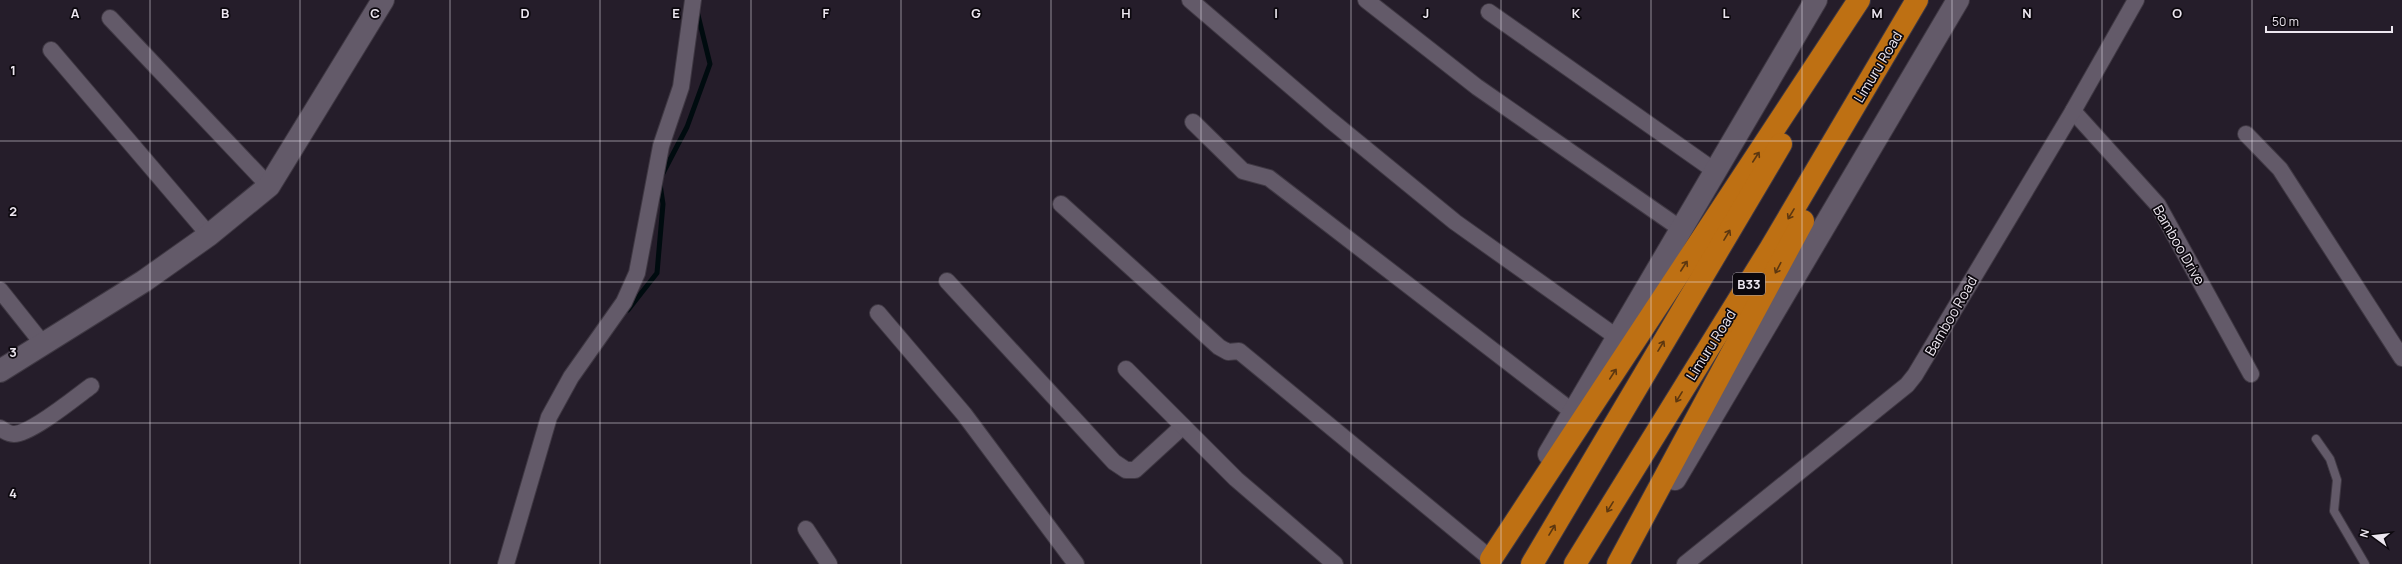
<svg xmlns="http://www.w3.org/2000/svg" width="2402" height="564" viewBox="0 0 2402 564" font-family="Manrope,sans-serif">
	<rect width="100%" height="100%" fill="#251d2a"/>
	<g fill="none" stroke-linecap="round" stroke-linejoin="round">
		<!-- stream -->
		<g stroke="#000b0f" stroke-width="5">
			<polyline points="662,175 687,127 710,64 697,11"/>
			<polyline points="628,310 657,273 663,204 660,184"/>
		</g>
		<defs>
			<polyline id="lane" points="2316,439 2330,459 2337,480 2334,511 2365,564"/>
			<g id="street">
				<polyline points="1190,0 1329,119 1455,222 1618,338"/>
				<polyline points="1366,0 1477,87 1681,229"/>
				<polyline points="1489,12 1715,171"/>
				<polyline points="110,18 269,186"/>
				<polyline points="51,50 209,235"/>
				<polyline points="2073,111 2158,205 2251,374"/>
				<polyline points="1193,122 1243,171 1269,178 1573,412"/>
				<polyline points="2246,134 2280,169 2402,358"/>
				<polyline points="1061,204 1219,347 1228,352 1239,351 1491,559"/>
				<polyline points="947,281 1114,462 1126,470 1135,470 1183,426"/>
				<polyline points="0,290 43,344"/>
				<polyline points="878,313 964,414 1076,564"/>
				<polyline points="1126,369 1236,479 1335,564"/>
				<path d="M0,428c4,3 9,6 14,6 17,0 62,-37 77,-48"/>
				<polyline points="806,529 829,564"/>
				<polyline points="506,564 549,417 571,377 624,302 637,273 661,146 681,87 693,0"/>
				<polyline points="1685,564 1907,385 1915,375 2073,111 2136,0"/>
			</g>
			<g id="secondary">
				<polyline points="0,371 144,281 209,235 269,186 383,0"/>
				<polyline points="1549,454 1816,0"/>
				<polyline points="1675,479 1958,0"/>
			</g>
			<g id="highway">
				<polyline points="1491,559 1859,0"/>
				<polyline points="1532,564 1781,144"/>
				<polyline points="1575,564 1770,249 1917,0"/>
				<polyline points="1618,564 1803,221"/>
			</g>
		</defs>
		<!-- lane casing -->
		<use href="#lane" stroke="#3f3843" stroke-width="10"/>
		<!-- street casing -->
		<use href="#street" stroke="#3f3843" stroke-width="18"/>
		<!-- secondary casing -->
		<use href="#secondary" stroke="#3f3843" stroke-width="24"/>
		<!-- highway casing -->
		<use href="#highway" stroke="#3f3843" stroke-width="24"/>
		<!-- lane -->
		<use href="#lane" stroke="#635a69" stroke-width="8"/>
		<!-- street -->
		<use href="#street" stroke="#635a69" stroke-width="16"/>
		<!-- secondary -->
		<use href="#secondary" stroke="#635a69" stroke-width="22"/>
		<!-- highway -->
		<use href="#highway" stroke="#be7013" stroke-width="22"/>
	</g>
	<!-- one-way arrows -->
	<defs><path id="oneway-shaft" d="M-6 0H5M1.5-3L5.5 0L1.5 3" fill="none" stroke-width="1.6" stroke-linecap="round" stroke-linejoin="round"/></defs>
	<g stroke="#5c3710">
		<use href="#oneway-shaft" transform="translate(1756 157) rotate(-57)"/>
		<use href="#oneway-shaft" transform="translate(1791 214) rotate(121)"/>
		<use href="#oneway-shaft" transform="translate(1727 235) rotate(-59)"/>
		<use href="#oneway-shaft" transform="translate(1684 266) rotate(-57)"/>
		<use href="#oneway-shaft" transform="translate(1778 268) rotate(118)"/>
		<use href="#oneway-shaft" transform="translate(1661 346) rotate(-59)"/>
		<use href="#oneway-shaft" transform="translate(1613 374) rotate(-57)"/>
		<use href="#oneway-shaft" transform="translate(1679 397) rotate(122)"/>
		<use href="#oneway-shaft" transform="translate(1610 507) rotate(122)"/>
		<use href="#oneway-shaft" transform="translate(1552 530) rotate(-59)"/>
	</g>
	<!-- grid -->
	<path fill="none" stroke="#ede7f0" stroke-width="1" stroke-opacity="0.55" d="M150,0v564M300,0v564M450,0v564M600,0v564M751,0v564M901,0v564M1051,0v564M1201,0v564M1351,0v564M1501,0v564M1651,0v564M1802,0v564M1952,0v564M2102,0v564M2252,0v564M0,141h2402M0,282h2402M0,423h2402"/>
	<g text-anchor="middle" stroke-width="3.5" stroke-linejoin="round" paint-order="stroke">
		<!-- shield labels -->
		<rect fill="#0c080e" stroke="#aaa4ac" stroke-width="1" x="1733" y="273" width="32" height="22" rx="3"/>
		<g font-size="13" font-weight="bold" fill="#ede7f0">
			<text x="1749" y="289">B33</text>
		</g>
		<!-- street labels -->
		<g font-size="14" fill="#ede7f0" stroke="#0c080e">
			<text transform="translate(1878 67) rotate(-59)" y="5">Limuru Road</text>
			<text transform="translate(2179 245) rotate(60)" y="5">Bamboo Drive</text>
			<text transform="translate(1951 316) rotate(-60)" y="5">Bamboo Road</text>
			<text transform="translate(1711 345) rotate(-58)" y="5">Limuru Road</text>
		</g>
	</g>
	<g font-size="13" text-anchor="middle" font-weight="bold" fill="#ede7f0" stroke="#0c080e" stroke-width="3.5" stroke-linejoin="round" paint-order="stroke">
		<text x="75" y="18">A</text>
		<text x="225" y="18">B</text>
		<text x="375" y="18">C</text>
		<text x="525" y="18">D</text>
		<text x="676" y="18">E</text>
		<text x="826" y="18">F</text>
		<text x="976" y="18">G</text>
		<text x="1126" y="18">H</text>
		<text x="1276" y="18">I</text>
		<text x="1426" y="18">J</text>
		<text x="1576" y="18">K</text>
		<text x="1726" y="18">L</text>
		<text x="1877" y="18">M</text>
		<text x="2027" y="18">N</text>
		<text x="2177" y="18">O</text>
		<text x="13" y="75">1</text>
		<text x="13" y="216">2</text>
		<text x="13" y="357">3</text>
		<text x="13" y="498">4</text>
	</g>
	<!-- north arrow -->
	<g transform="translate(2374 536) rotate(285)" stroke="#0c080e" stroke-width="3" paint-order="stroke">
	<path d="M0-3L7 15L0 10L-7 15Z" fill="#ede7f0"/>
	<text y="-6" font-size="11" font-weight="bold" text-anchor="middle" fill="#ede7f0">N</text>
	</g>
	<!-- scale -->
	<path d="M2266 26v6h126v-6" fill="none" stroke="#ede7f0" stroke-width="2"/>
	<text x="2272" y="26" font-size="12" fill="#ede7f0" stroke="#0c080e" stroke-width="3" paint-order="stroke">50 m</text>
</svg>
